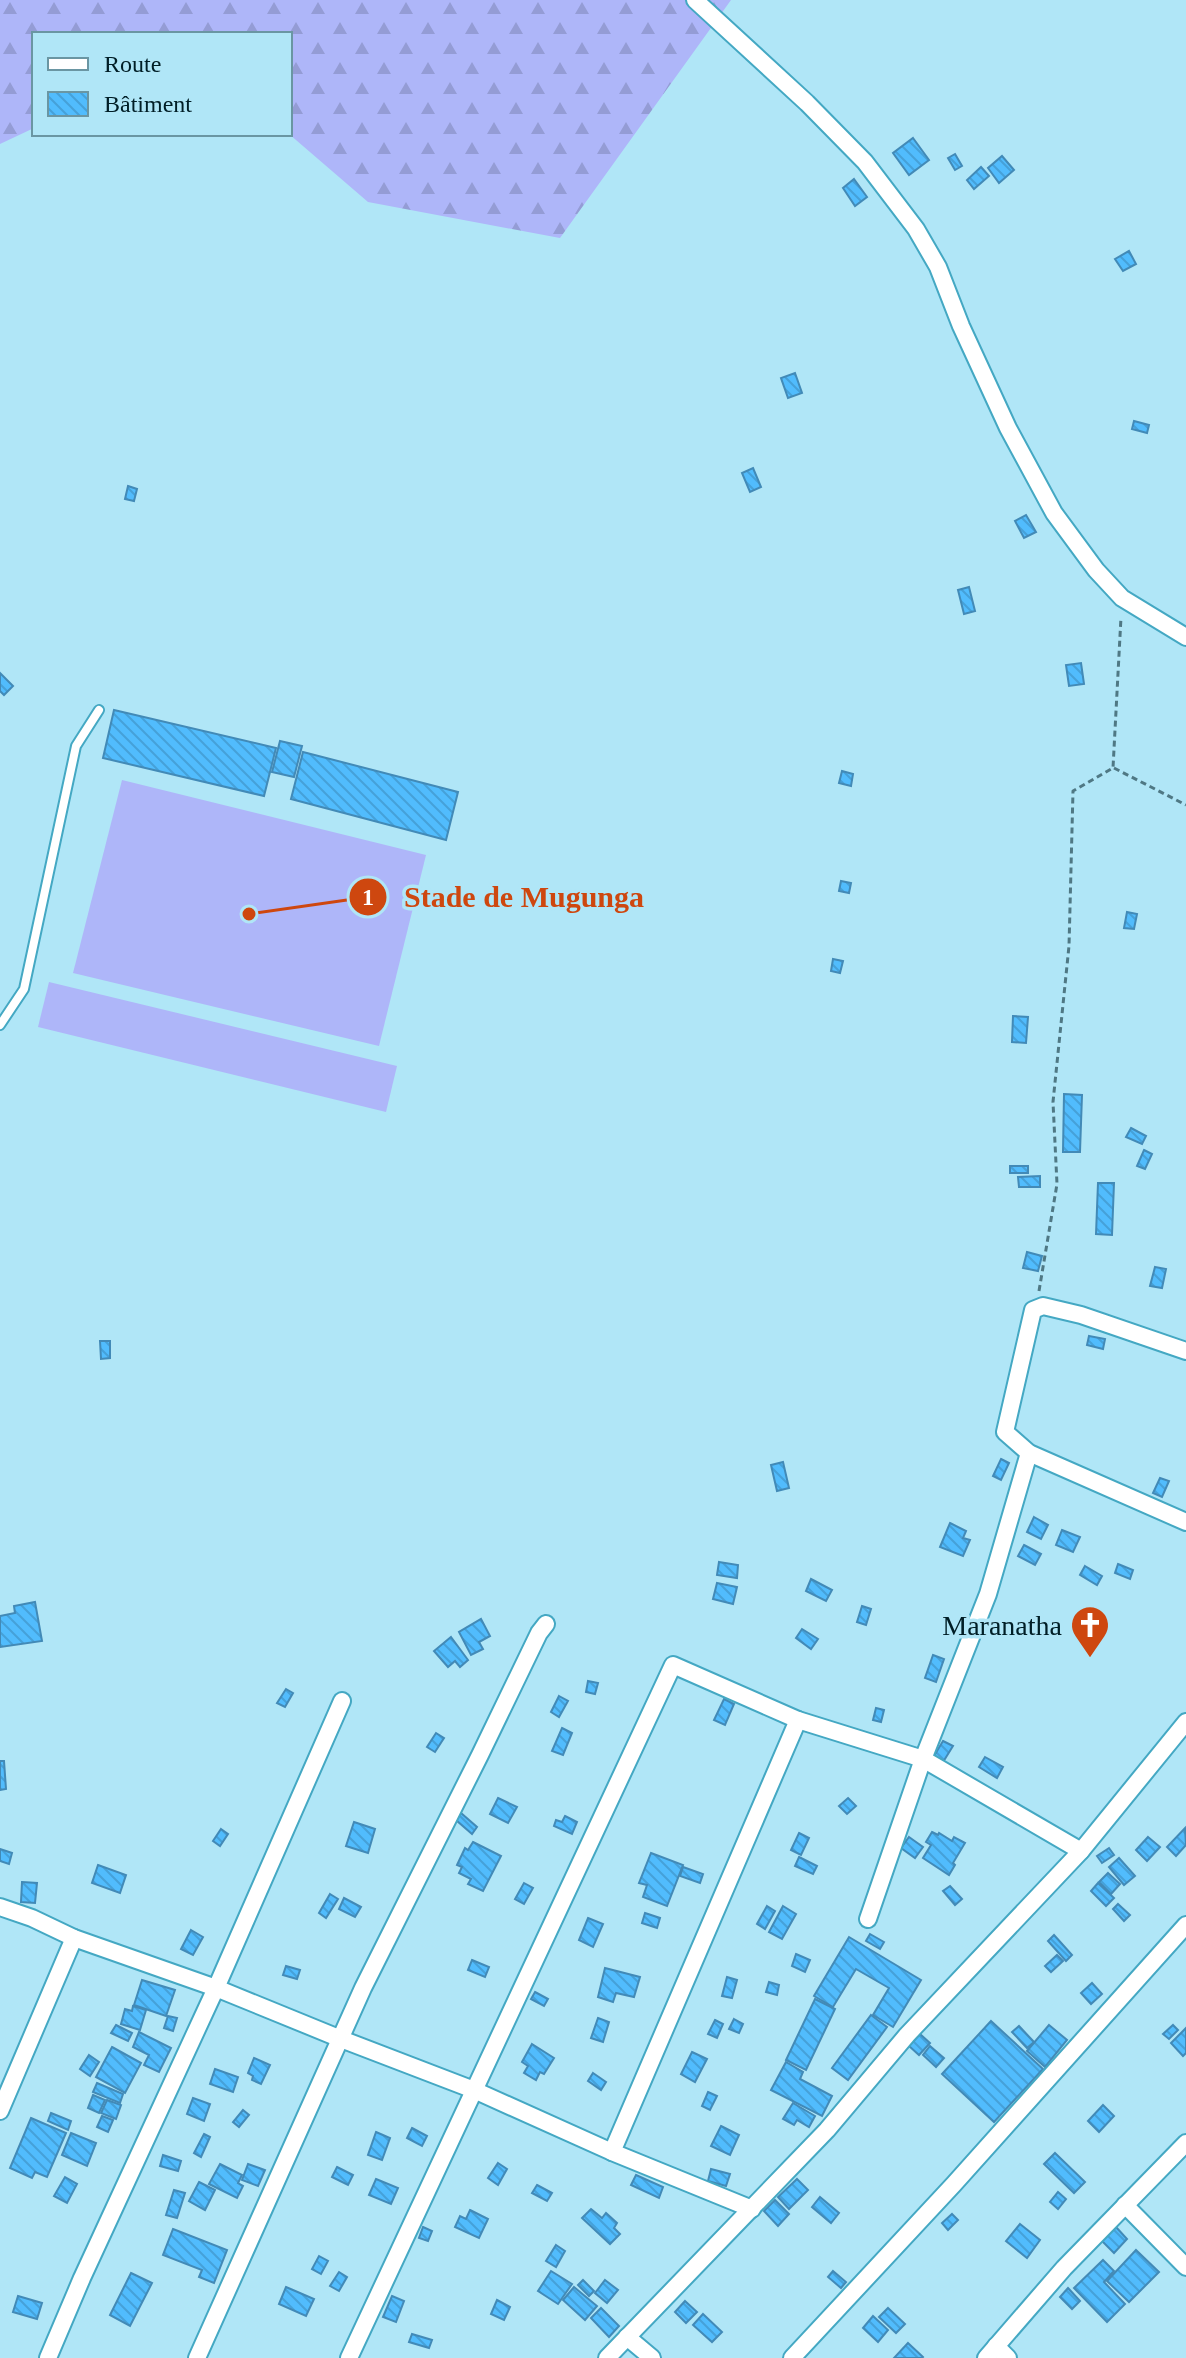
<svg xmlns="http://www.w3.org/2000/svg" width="1186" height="2358" viewBox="0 0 1186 2358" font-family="Georgia,serif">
	<defs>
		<pattern id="forest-firs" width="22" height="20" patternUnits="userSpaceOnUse" patternTransform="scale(2)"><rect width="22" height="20" fill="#aeb6f9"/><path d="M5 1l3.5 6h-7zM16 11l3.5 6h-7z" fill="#949cd5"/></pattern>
		<pattern id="building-back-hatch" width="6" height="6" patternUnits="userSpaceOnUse" patternTransform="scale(2)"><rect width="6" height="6" fill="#51bcfd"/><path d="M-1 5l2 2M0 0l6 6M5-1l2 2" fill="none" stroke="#45a1d9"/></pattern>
	</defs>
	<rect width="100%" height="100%" fill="#b0e6f7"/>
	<!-- forest -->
	<polygon fill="url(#forest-firs)" points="0,0 731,0 560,238 368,202 289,134 290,34 34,34 34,128 0,144"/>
	<!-- pitch -->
	<g fill="#aeb6f9">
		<polygon points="122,780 426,855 379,1046 73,973"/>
		<polygon points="49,982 397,1066 386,1112 38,1027"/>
	</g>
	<!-- building -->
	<g fill="url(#building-back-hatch)" stroke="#428ab7" stroke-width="2">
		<polygon points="913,138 929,160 909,175 893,153"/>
		<polygon points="955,154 962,166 955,170 948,158"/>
		<polygon points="1002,156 1014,170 999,183 988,168"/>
		<polygon points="981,167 989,176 974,189 967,180"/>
		<polygon points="854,179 867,197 855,206 843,188"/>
		<polygon points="1129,251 1136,264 1123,271 1115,259"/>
		<polygon points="795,373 802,393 788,398 781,378"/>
		<polygon points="1134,421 1149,425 1147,433 1132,429"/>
		<polygon points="753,468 761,487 750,492 742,473"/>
		<polygon points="128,486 137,489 134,501 125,499"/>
		<polygon points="1026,515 1036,532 1024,538 1015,521"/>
		<polygon points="969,587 975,611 964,614 958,590"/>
		<polygon points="1081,663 1084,684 1069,686 1066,665"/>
		<polygon points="0,673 13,686 4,695 0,691"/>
		<polygon points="114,710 276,748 264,796 103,758"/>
		<polygon points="280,741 302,746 294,777 272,772"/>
		<polygon points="303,752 458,792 446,840 291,799"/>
		<polygon points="842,771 853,774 851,786 839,783"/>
		<polygon points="841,881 851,883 849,893 839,891"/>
		<polygon points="1127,912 1137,914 1134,929 1124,928"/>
		<polygon points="833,959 843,961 840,973 831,971"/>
		<polygon points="1013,1016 1028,1017 1026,1043 1012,1042"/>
		<polygon points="1064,1094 1082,1095 1080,1152 1063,1152"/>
		<polygon points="1131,1128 1146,1136 1142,1144 1126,1137"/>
		<polygon points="1144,1150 1152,1154 1145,1169 1137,1166"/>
		<rect x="1010" y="1166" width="18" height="7"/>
		<polygon points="1040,1176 1040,1187 1019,1187 1018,1177"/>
		<polygon points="1098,1183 1114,1183 1112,1235 1096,1234"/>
		<polygon points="1027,1252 1042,1256 1038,1271 1023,1268"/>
		<polygon points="1155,1267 1166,1269 1162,1288 1150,1286"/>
		<polygon points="1089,1336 1105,1339 1103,1349 1087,1345"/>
		<polygon points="100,1341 110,1341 110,1358 101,1359"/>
		<polygon points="1001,1459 1009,1463 1001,1480 993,1476"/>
		<polygon points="783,1462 789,1488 777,1491 771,1465"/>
		<polygon points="1160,1478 1169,1481 1162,1497 1153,1493"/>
		<polygon points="1034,1517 1048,1525 1041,1539 1027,1532"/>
		<polygon points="950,1523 966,1531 963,1538 970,1540 963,1556 940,1547"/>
		<polygon points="1062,1530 1080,1537 1073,1552 1056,1545"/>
		<polygon points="1024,1545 1041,1554 1035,1565 1018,1556"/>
		<polygon points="719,1562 738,1565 737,1578 717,1575"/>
		<polygon points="1118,1564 1133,1570 1130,1579 1115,1573"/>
		<polygon points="1085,1566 1102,1576 1097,1585 1080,1575"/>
		<polygon points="811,1579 832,1590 826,1601 806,1591"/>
		<polygon points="717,1583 737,1587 733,1604 713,1599"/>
		<polygon points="35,1602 42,1641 0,1647 0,1616 15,1613 14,1606"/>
		<polygon points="862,1606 871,1609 866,1625 857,1622"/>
		<polygon points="481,1619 490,1636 479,1642 483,1649 471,1655 459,1632"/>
		<polygon points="802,1629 818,1639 811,1649 796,1638"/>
		<polygon points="451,1637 468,1660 460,1667 455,1661 448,1667 434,1651"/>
		<polygon points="933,1655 944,1659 936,1682 925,1678"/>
		<polygon points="588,1681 598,1683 595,1694 586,1692"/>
		<polygon points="286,1689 293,1693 285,1707 277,1703"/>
		<polygon points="559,1696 568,1701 559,1717 551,1712"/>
		<polygon points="724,1699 734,1704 725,1725 714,1720"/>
		<polygon points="876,1708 884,1710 881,1722 873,1720"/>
		<polygon points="562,1728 572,1733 563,1755 552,1751"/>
		<polygon points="436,1733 444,1738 435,1752 427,1747"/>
		<polygon points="943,1741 953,1746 943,1762 934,1756"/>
		<polygon points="985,1757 1003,1767 997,1778 979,1767"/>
		<polygon points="0,1761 4,1761 6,1789 0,1790"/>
		<polygon points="498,1798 517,1807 508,1823 490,1814"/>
		<polygon points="848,1798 856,1806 847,1814 839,1806"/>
		<polygon points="461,1813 477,1827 472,1834 456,1820"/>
		<polygon points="565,1816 577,1822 572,1834 554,1826 556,1820 562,1822"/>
		<polygon points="354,1822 375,1829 368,1853 346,1846"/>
		<polygon points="1185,1828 1186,1845 1176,1856 1167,1847"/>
		<polygon points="221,1829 228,1834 220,1846 213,1841"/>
		<polygon points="932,1832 938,1835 939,1833 952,1841 954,1837 965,1843 953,1863 955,1865 949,1875 923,1858 931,1845 926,1842"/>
		<polygon points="799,1833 809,1838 801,1855 791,1850"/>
		<polygon points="909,1837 923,1847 915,1858 901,1848"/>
		<polygon points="1148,1837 1160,1847 1147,1861 1136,1850"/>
		<polygon points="473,1842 501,1856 483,1891 468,1884 471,1879 459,1873 462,1867 457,1865 465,1848 468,1850"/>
		<polygon points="1109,1848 1114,1855 1102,1863 1097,1856"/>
		<polygon points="0,1849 12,1853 9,1864 0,1861"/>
		<polygon points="651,1853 683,1865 667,1906 643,1897 647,1885 639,1883"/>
		<polygon points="799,1857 817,1866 813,1874 795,1866"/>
		<polygon points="1119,1858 1135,1876 1124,1885 1109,1867"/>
		<polygon points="98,1865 126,1875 120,1893 92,1883"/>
		<polygon points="683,1867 703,1874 700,1883 680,1876"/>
		<polygon points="1108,1873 1120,1884 1111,1894 1099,1882"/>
		<polygon points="22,1882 37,1883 35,1903 21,1902"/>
		<polygon points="524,1883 533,1888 524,1904 515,1899"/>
		<polygon points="1098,1883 1114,1898 1106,1906 1091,1891"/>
		<polygon points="950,1886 962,1899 955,1905 943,1891"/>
		<polygon points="330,1894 338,1899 326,1918 319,1913"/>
		<polygon points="344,1898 361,1907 355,1917 339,1909"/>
		<polygon points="1118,1904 1130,1915 1124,1921 1113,1909"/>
		<polygon points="767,1906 775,1911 765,1929 757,1924"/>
		<polygon points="783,1906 796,1914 782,1939 769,1932"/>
		<polygon points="645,1913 660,1918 657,1928 642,1923"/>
		<polygon points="588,1918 603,1924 593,1947 579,1940"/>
		<polygon points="191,1930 203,1937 193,1955 181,1949"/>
		<polygon points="870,1934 884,1942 880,1949 866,1941"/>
		<polygon points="1054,1935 1072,1955 1066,1961 1048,1941"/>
		<polygon points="849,1937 921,1980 893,2027 873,2015 889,1988 856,1969 833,2007 814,1996"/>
		<polygon points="796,1954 810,1960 805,1972 792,1966"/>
		<polygon points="1057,1955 1063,1961 1051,1972 1045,1966"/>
		<polygon points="472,1960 489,1967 485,1977 468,1970"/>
		<polygon points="286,1966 300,1970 297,1979 283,1975"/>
		<polygon points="605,1968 640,1977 634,1997 616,1993 613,2002 598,1997"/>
		<polygon points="727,1977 737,1980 732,1998 722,1996"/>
		<polygon points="142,1980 175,1990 166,2016 134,2005"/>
		<polygon points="769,1982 779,1985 777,1995 766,1992"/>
		<polygon points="1092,1983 1102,1994 1091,2004 1081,1993"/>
		<polygon points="535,1992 548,1999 544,2006 531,1999"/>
		<polygon points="815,1999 835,2009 806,2070 786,2060"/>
		<polygon points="133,2006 146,2010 140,2030 121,2024 125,2009 132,2011"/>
		<polygon points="871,2015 887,2027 848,2080 832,2068"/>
		<polygon points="168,2016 177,2018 173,2031 164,2028"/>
		<polygon points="598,2018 609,2022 603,2042 591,2038"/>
		<polygon points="734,2019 743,2024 739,2033 729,2029"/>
		<polygon points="715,2020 723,2024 717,2038 708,2034"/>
		<polygon points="991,2021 1043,2069 994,2122 942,2074"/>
		<polygon points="116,2025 132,2033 128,2041 111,2033"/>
		<polygon points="1049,2025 1067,2040 1045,2067 1027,2051"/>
		<polygon points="1173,2025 1178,2030 1169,2039 1163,2034"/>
		<polygon points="1019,2026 1034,2042 1027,2048 1012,2032"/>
		<polygon points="1186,2028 1186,2053 1183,2056 1171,2043"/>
		<polygon points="139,2032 171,2048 159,2072 144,2065 149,2055 133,2047"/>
		<polygon points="920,2034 930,2043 919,2055 909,2046"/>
		<polygon points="532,2044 554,2058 544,2074 540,2072 536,2080 524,2073 528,2066 522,2062"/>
		<polygon points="930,2046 944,2058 936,2067 923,2055"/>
		<polygon points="112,2047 141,2063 125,2093 96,2077"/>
		<polygon points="692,2052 707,2059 695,2082 681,2074"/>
		<polygon points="89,2055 99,2062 90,2076 80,2069"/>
		<polygon points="254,2058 270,2065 261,2084 252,2080 253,2076 248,2073"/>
		<polygon points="786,2062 803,2072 800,2079 832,2096 822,2116 771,2090"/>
		<polygon points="215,2069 238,2077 233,2092 210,2084"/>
		<polygon points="593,2073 606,2082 601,2090 588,2081"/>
		<polygon points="97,2083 123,2094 120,2103 93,2092"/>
		<polygon points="708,2092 717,2096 710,2110 702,2106"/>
		<polygon points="93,2095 105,2100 99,2113 88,2108"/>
		<polygon points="193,2098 210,2104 204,2121 187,2114"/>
		<polygon points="107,2100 121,2105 116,2119 101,2113"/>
		<polygon points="793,2103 815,2116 809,2127 797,2120 794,2125 783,2119"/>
		<polygon points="1103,2105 1114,2116 1099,2132 1088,2121"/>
		<polygon points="243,2110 249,2115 239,2127 233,2122"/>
		<polygon points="51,2113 71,2121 68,2130 48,2121"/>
		<polygon points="102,2116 113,2120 108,2132 97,2127"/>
		<polygon points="31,2118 66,2133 47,2177 35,2172 32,2178 10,2168"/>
		<polygon points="721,2126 739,2135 730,2155 711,2146"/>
		<polygon points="412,2128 427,2136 422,2146 407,2138"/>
		<polygon points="376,2132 390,2138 382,2160 368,2155"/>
		<polygon points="71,2133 96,2143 87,2166 62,2155"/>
		<polygon points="204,2134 210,2137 201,2157 194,2153"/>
		<polygon points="1055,2153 1085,2182 1074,2193 1044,2164"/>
		<polygon points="163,2155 181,2161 178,2171 160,2166"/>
		<polygon points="498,2163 507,2169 498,2185 488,2178"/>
		<polygon points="220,2164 242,2175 238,2183 243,2186 237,2198 209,2184"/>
		<polygon points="248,2164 265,2170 258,2186 242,2180"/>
		<polygon points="337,2167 353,2175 348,2185 332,2177"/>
		<polygon points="711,2169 730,2174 726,2186 708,2181"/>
		<polygon points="636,2175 663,2187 659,2198 631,2185"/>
		<polygon points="65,2177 77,2184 67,2203 54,2196"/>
		<polygon points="376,2179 398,2188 391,2204 369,2195"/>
		<polygon points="797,2179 808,2190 789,2209 778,2197"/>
		<polygon points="199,2182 215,2190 205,2210 189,2201"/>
		<polygon points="537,2185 552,2193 547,2201 532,2193"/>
		<polygon points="174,2190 185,2193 177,2218 166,2215"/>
		<polygon points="1058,2192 1066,2199 1058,2209 1050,2202"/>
		<polygon points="820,2197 839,2213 831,2223 812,2207"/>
		<polygon points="775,2200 789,2214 778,2226 764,2211"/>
		<polygon points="591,2209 602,2218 606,2213 617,2223 614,2228 620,2234 610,2244 582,2218"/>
		<polygon points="470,2210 488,2219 479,2238 455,2227 460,2216 466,2219"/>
		<polygon points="952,2214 958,2220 948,2230 942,2223"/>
		<polygon points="1020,2224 1040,2240 1027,2258 1006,2241"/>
		<polygon points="423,2227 432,2231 428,2241 419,2238"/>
		<polygon points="1116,2227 1127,2239 1114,2253 1102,2241"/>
		<polygon points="173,2229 227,2250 214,2283 199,2277 202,2270 163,2255"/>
		<polygon points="556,2245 565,2251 556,2267 546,2261"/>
		<polygon points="1136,2250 1159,2272 1129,2302 1107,2281"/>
		<polygon points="319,2256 328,2261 321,2274 312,2269"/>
		<polygon points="1103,2260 1114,2271 1104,2282 1125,2304 1107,2322 1074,2288"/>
		<polygon points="551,2271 572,2284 558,2304 538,2291"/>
		<polygon points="833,2271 846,2282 841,2288 828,2277"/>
		<polygon points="339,2272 347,2277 339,2291 330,2286"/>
		<polygon points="131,2273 152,2283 130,2326 110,2315"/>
		<polygon points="583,2280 594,2291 589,2296 578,2285"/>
		<polygon points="605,2280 618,2290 607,2303 595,2293"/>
		<polygon points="286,2287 314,2299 306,2316 279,2304"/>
		<polygon points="574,2287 597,2306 585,2320 563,2300"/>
		<polygon points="1068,2288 1080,2301 1072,2309 1060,2297"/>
		<polygon points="18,2296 42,2303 37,2319 13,2312"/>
		<polygon points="392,2296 404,2301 396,2322 383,2317"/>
		<polygon points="497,2300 510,2307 504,2320 491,2314"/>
		<polygon points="685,2301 697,2312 686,2323 675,2312"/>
		<polygon points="601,2308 619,2326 609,2337 591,2318"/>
		<polygon points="888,2308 905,2324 896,2333 879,2317"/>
		<polygon points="703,2314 722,2332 712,2342 693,2325"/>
		<polygon points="873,2316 888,2330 878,2342 863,2328"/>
		<polygon points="412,2334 432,2340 429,2348 409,2342"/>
		<polygon points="908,2343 923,2357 922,2358 894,2358"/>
	</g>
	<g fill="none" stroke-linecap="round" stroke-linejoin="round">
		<defs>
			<polyline id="lane" points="0,1025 24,989 76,746 99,710"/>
			<g id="street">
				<polyline points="695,0 807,103 865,162 916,229 938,267 961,326 1008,428 1054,513 1096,570 1122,598 1186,637"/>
				<polyline points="1186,1351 1081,1315 1043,1306 1033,1310 1005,1432 1029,1453 1186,1522"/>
				<polyline points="0,1907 32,1918 74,1938 216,1988 341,2039 474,2090 612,2152 752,2209"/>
				<polyline points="868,1919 923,1759 988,1594 1029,1453"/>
				<polyline points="0,2111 74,1938"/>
				<polyline points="612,2152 798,1720"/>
				<polyline points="1125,2205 1186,2267"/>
				<polyline points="627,2337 652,2358"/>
				<polyline points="996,2346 1008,2358"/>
				<polyline points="48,2358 82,2278 216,1988 342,1701"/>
				<polyline points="197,2358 363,1988 480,1755 539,1633 546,1624"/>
				<polyline points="349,2358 673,1665 798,1720 923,1759 1081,1851"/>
				<polyline points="607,2358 827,2130 907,2035 1081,1851 1186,1722"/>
				<polyline points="792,2358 954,2184 1186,1925"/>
				<polyline points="986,2358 1064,2268 1186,2143"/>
			</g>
		</defs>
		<!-- lane casing -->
		<use href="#lane" stroke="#44a8c3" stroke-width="12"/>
		<!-- street casing -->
		<use href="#street" stroke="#44a8c3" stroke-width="20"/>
		<!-- path -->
		<g stroke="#4f7884" stroke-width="3" stroke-dasharray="6 4" stroke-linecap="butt">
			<polyline points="1114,768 1186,805"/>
			<polyline points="1039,1291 1057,1184 1053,1102 1069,946 1073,791 1113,768 1121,617"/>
		</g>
		<!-- lane -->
		<use href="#lane" stroke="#fff" stroke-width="8"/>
		<!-- street -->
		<use href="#street" stroke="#fff" stroke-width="16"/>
	</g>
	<!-- icons -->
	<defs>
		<symbol id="church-pin" viewBox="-11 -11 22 30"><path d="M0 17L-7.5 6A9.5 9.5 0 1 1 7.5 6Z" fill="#ce470f" stroke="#b0e6f7"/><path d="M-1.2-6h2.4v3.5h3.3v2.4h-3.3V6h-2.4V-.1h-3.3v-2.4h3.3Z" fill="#fff"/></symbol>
	</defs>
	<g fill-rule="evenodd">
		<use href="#church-pin" x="1068" y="1603" width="44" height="60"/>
	</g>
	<g text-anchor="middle" stroke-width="7" stroke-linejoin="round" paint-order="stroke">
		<!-- poi labels -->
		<g font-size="28" fill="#001e26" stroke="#b0e6f7" text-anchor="end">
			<text x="1062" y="1635">Maranatha</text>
		</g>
	</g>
	<!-- callouts -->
	<path fill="none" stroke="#ce470f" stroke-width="3" d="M249 914L368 897"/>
	<g fill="#ce470f" stroke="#b0e6f7" stroke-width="3">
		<circle cx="249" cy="914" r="8"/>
		<circle cx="368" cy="897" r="20"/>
	</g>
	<g font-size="24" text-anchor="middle" font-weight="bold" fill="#fff">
		<text x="368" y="905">1</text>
	</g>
	<g font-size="30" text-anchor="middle" font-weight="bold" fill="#ce470f" stroke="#b0e6f7" stroke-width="7" stroke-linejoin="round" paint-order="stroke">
		<text x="524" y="907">Stade de Mugunga</text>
	</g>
	<!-- legend -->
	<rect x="32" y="32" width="260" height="104" fill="#b0e6f7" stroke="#6a96a3" stroke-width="2"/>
	<rect x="48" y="58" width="40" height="12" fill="#ffffff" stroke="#6a96a3" stroke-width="2"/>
	<text x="104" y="72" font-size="24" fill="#001e26">Route</text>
	<rect x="48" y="92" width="40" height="24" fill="url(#building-back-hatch)" stroke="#6a96a3" stroke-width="2"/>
	<text x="104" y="112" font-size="24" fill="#001e26">Bâtiment</text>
</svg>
